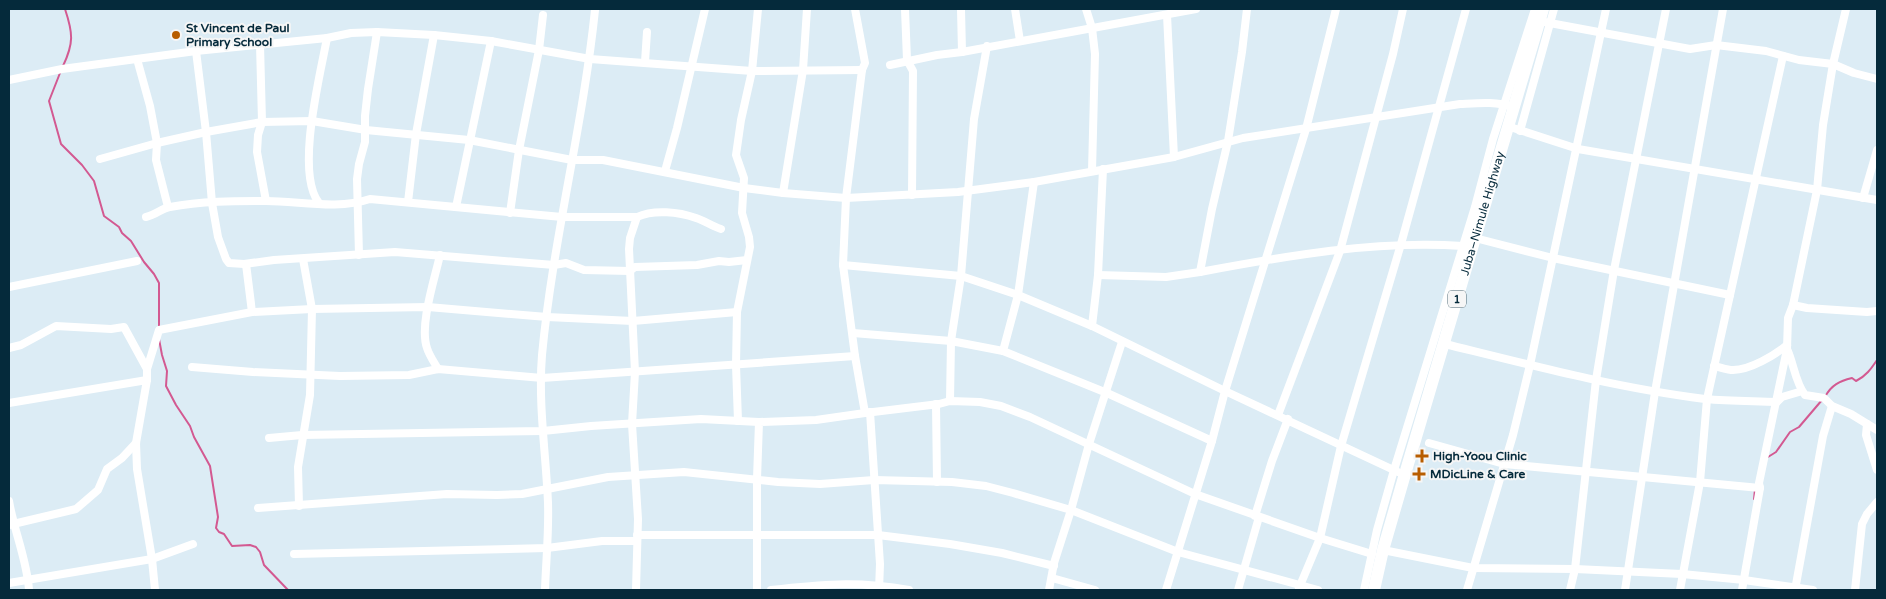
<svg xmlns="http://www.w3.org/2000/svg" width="1886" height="599" viewBox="0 0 1886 599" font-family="'Varela Round',sans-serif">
	<rect width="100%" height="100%" fill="#dcecf5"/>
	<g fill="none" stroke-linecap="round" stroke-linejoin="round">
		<!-- stream -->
		<g stroke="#d35991" stroke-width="2">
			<path d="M63,66c11,-23 10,-33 2,-57"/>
			<polyline points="60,73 49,101 61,144 82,165 94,181 104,216 119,227 122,233 131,241 144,262 154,274 159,283 159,327"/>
			<polyline points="159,339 162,355 167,371 166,386 176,405 190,426 194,437 210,466 218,517 216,528 219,532 224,534 232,546 250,545 256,547 260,552 264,565 288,590"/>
			<path d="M1825,397c6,-12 15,-16 27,-19l4,3c10,-5 15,-12 21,-21"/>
			<polyline points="1768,457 1776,452 1790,432 1799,427 1822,400"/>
			<polyline points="1754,499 1755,489"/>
		</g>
		<!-- street -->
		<g stroke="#fff" stroke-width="8">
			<polyline points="855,9 865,63 862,70 846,198 843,265 855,356 865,413 939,404 950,401 980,402 1001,406 1030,417 1195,494 1320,538 1372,554"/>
			<polyline points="905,9 907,60 913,71 912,195"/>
			<polyline points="961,9 962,52"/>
			<polyline points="1015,9 1020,41"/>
			<polyline points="1086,9 1092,28 1095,54 1092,171"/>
			<path d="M1247,9l-5,43 -14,89 -16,68 -12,63c86,-16 175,-32 263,-26"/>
			<polyline points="1167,15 1174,157"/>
			<polyline points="1539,21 1690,49 1716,45 1766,51 1799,60 1833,64 1854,73 1877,79"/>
			<polyline points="260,44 262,122 258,135 257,152 266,201"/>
			<polyline points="196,51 206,132 212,203 218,237 226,259 229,263 244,264 274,260 395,252 554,265 566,263 584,270 630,271 635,267 697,265 719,261 729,262 747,260"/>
			<polyline points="137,59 150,106 157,143 156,160 168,207"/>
			<polyline points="645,62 647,32"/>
			<polyline points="890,65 937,55 962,52 1196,9"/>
			<polyline points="9,80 62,69 196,51 327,38 351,33 377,32 434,35 491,41 590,59 752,71 862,70"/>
			<polyline points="1507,126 1578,149 1877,200"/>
			<polyline points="1520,131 1554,9"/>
			<path d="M100,159l57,-16 49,-11 56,-10 50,-1 54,9 103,10 103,20h31l141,28 39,5 63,5 112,-6 76,-10 140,-25 69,-19 217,-34c18,-1 36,-3 53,3"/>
			<polyline points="665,171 677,128 705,9"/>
			<polyline points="1034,182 1018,295 1003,351 1107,393 1212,441"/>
			<polyline points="783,193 803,70 807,9"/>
			<polyline points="1863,198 1877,150"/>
			<polyline points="408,202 416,134 434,35"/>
			<path d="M319,203c-24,-30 1,-127 8,-165"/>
			<polyline points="456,207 491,41"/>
			<polyline points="510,213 519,150 539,50 543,15"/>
			<path d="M146,217c10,-2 16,-9 24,-10 31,-6 65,-6 96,-6 34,0 71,9 104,-2l192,18h75"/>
			<polyline points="1475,238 1553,258 1730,295"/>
			<polyline points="359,255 357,179 359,164 365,142 365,116 368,89 377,32"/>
			<polyline points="246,264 252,312"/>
			<polyline points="843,265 961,276 1018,295 1092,326 1225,391 1398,472"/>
			<polyline points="1098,275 1166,277 1200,272"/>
			<polyline points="9,287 137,261"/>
			<polyline points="1793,305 1807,308 1867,312 1877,311"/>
			<polyline points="1092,326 1098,275 1103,169"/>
			<polyline points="853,333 951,341 1003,351"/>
			<path d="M1445,344c85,21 172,44 260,55 24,2 48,2 72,3l5,-5 17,-5"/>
			<polyline points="9,348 21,345 56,326 111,329 124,327 147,369 159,330 252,312 312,309 428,307 547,317 633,321 737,312"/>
			<path d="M1787,349c7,15 8,33 18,46l19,3 8,8 19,8 26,16"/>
			<path d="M1714,366c6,1 13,4 19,4 17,0 42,-15 54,-25"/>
			<polyline points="192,367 253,372 340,376 409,375 438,369 542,378 855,356"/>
			<polyline points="147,369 147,380 136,443 137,469 152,559 155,590"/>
			<path d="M438,369c-4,-7 -9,-14 -11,-21 -8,-23 8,-70 13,-93"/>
			<polyline points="950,401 951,341 961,276 974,119 987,46"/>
			<polyline points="9,403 147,380"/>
			<polyline points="936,404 937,482"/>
			<polyline points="870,412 880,564 879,590"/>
			<polyline points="1278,415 1340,251 1393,54 1403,9"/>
			<polyline points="738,421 736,365 737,312 750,247 749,237 742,213 744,178 736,155 741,120 752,71 758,9"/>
			<polyline points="1867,424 1866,435 1877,470"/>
			<polyline points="269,438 302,435 543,431 591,426 701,419 759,422"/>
			<polyline points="1429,443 1504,464 1760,488"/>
			<path d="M9,501c5,30 18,59 20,89"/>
			<polyline points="299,506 298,467 310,395 312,309 303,259"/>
			<polyline points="258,508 447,494 497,495 522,494 608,477 684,472 778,482 820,484 874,480 952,482 986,486 1013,493 1071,510 1178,552 1318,590"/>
			<polyline points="1255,516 1272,461 1288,419"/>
			<polyline points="9,525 76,509 98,490 107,469 122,458 136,443"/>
			<polyline points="637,535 878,535 950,544 1002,553 1054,566"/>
			<polyline points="1383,550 1473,568 1575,569 1682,574 1744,580 1813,590"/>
			<polyline points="294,554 547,548 602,541 637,541"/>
			<polyline points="1052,578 1095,590"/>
			<polyline points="9,583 152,559 193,544"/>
			<polyline points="1299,588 1320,538 1341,446 1401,244 1466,9"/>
			<path d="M545,590c1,-29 4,-58 3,-87 -2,-49 -10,-99 -6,-148 11,-116 41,-229 53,-345"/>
			<path d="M636,590l2,-71 -6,-95 3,-52 -6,-123 1,-11 7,-21c17,-8 42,-5 59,1 9,3 16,8 25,11"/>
			<polyline points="757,590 757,479 759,422 816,420 865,413"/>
			<path d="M771,590c50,-6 88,-9 138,0"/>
			<polyline points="1049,590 1054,563 1071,510 1089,444 1122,342"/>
			<polyline points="1166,590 1212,441 1225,391 1306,129 1336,9"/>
			<polyline points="1238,590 1259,517"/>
			<polyline points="1364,590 1377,530 1394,470 1475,207 1493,139 1535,9"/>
			<polyline points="1467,590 1513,435 1530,365 1606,9"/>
			<polyline points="1570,590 1575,569 1596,380 1614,270 1666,9"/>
			<polyline points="1625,590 1655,392 1723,9"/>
			<polyline points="1680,590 1700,482 1707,399 1783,56"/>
			<polyline points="1742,590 1760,488 1759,483 1787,349 1788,318 1793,305 1817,190 1823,125 1833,64 1846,9"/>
			<polyline points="1795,590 1823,436 1832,406"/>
			<polyline points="1855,590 1862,524 1867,514 1877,502"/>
		</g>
		<!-- primary -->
		<path stroke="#fff" stroke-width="12" id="s1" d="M1374,590l9,-40 22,-76 138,-465"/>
	</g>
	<!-- markers -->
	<g fill="#b85d00" stroke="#f6f6f6" stroke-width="2">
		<circle cx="176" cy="35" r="5"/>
		<path d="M1419.5 448.5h5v5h5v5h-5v5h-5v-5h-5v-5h5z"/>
		<path d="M1416.5 466.5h5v5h5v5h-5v5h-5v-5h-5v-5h5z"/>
	</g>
	<g text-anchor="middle" stroke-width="4" stroke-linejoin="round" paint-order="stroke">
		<!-- shield labels -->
		<rect fill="#f6f6f6" stroke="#4d6773" stroke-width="1" x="1448" y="290.5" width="18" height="17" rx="4"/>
		<g font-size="11" font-weight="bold" fill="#052a3b">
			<text x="1457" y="303">1</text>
		</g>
		<!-- poi labels -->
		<g font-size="12" font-weight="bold" fill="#052a3b" stroke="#f6f6f6" text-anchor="start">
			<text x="186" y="32">St Vincent de Paul<tspan x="186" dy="14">Primary School</tspan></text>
			<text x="1433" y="460">High-Yoou Clinic</text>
			<text x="1430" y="478">MDicLine &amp; Care</text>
		</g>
		<!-- street labels -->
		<g font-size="12" fill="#052a3b" stroke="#f6f6f6">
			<text dy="4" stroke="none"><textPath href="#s1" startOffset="392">Juba–Nimule Highway</textPath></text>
		</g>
	</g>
	<!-- border -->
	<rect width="1886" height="599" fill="none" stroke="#052a3b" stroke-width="20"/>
</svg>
